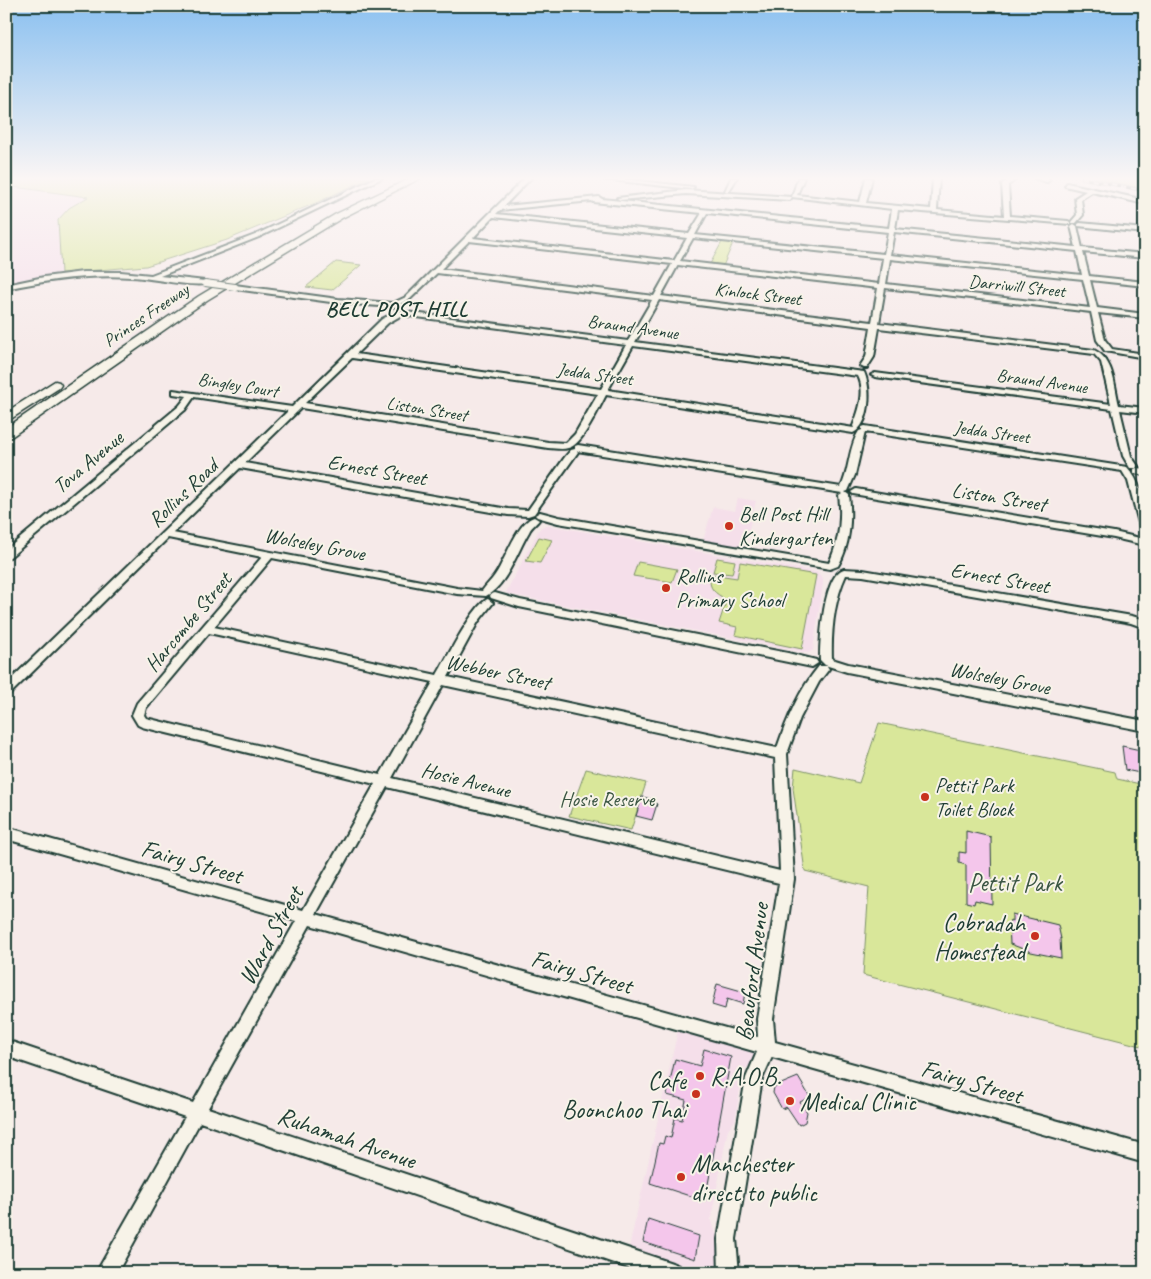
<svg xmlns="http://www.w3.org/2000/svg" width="1151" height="1279" viewBox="0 0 1151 1279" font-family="Caveat,sans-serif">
	<rect width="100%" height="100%" fill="#f6eae9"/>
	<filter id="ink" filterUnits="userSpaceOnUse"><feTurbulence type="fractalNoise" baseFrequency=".02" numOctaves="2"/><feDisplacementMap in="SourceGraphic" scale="10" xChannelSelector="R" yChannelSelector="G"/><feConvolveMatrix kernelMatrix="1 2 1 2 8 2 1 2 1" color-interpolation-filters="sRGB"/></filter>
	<g filter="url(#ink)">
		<!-- built -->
		<g fill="#f5dfea">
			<polygon points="6,187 88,197 72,205 57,220 61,273 6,284"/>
			<polygon points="738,498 756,501 744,548 703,541 713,507 735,511"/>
			<polygon points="546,525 817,572 823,578 823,584 813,650 808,653 508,594 506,592 540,528"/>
			<polygon points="678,1030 733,1046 738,1045 753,1049 755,1052 753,1065 743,1069 735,1121 728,1129 711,1219 720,1245 720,1273 699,1273 629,1248"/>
		</g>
		<!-- green -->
		<g fill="#d9e79a" stroke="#7c9267">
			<polygon points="6,178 369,178 318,202 227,240 146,266 61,273 58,220 69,208 88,197 6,186"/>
			<polygon points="1093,178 1145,178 1145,189"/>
			<polygon points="722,242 733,243 723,266 710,264"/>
			<polygon points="336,262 361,265 332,290 306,287"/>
			<polygon points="539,537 552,540 540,563 526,561"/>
			<polygon points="717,558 735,561 732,574 713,572"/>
			<polygon points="638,562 677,569 672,582 633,576"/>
			<path d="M740,562l76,13 -14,74 -67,-14 2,-8 -18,-4 6,-18 -3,-8c-10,-6 -14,-11 -11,-23l26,4z"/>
			<polygon points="879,723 1115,772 1117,779 1145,785 1145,1047 863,975 869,887 805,871 793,788 795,768 859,783"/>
			<polygon points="586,769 646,783 631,830 569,816"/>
		</g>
		<!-- building -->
		<g fill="#f4c6eb" stroke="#1f3d34">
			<polygon points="1122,746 1145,751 1145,774 1125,770"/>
			<polygon points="642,797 652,799 651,802 657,804 652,820 636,816"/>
			<polygon points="966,831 991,837 992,904 975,900 974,904 966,902 966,865 959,863 959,852 966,853"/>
			<polygon points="1012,914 1058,925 1061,939 1060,938 1061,958 1031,952 1010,944 1009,923 1010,920 1012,921"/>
			<polygon points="717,984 745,992 743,1004 727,999 725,1009 712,1005"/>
			<polygon points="704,1049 731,1057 705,1201 650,1183 659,1143 663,1144 665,1136 671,1138 675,1118 682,1120 686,1100 667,1095 675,1059 700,1066"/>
			<polygon points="798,1077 810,1097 800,1102 807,1112 805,1122 799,1125 787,1107 782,1109 773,1093 774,1087"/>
			<polygon points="648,1219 699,1236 695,1259 643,1242"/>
		</g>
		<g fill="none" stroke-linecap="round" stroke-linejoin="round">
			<defs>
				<g id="minor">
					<path d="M375,178h7l-123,59 -99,39 45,5 3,2 -1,1c-21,3 -53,-6 -76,-7 -42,-3 -83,3 -125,12v-4l38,-8 39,-5h38l30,3 104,-40z"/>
					<path d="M525,178h6l-27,28 95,-9 3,2 287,29 3,-19 -100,-12 -2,3 -104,-6 -66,6 -3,-2 69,-8 106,7 6,-19h6l-7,17 63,7 6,-24h6l-6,25 65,6 2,-31h6l-2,32 67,6 -2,-32 10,-6h6l-10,7 2,31 58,5 2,1v2l-172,-14 -3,19 181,18 -5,-21 3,-2 3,2 5,22 63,6v4l-62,-6 6,24 56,6v4l-55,-6 7,28 48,6v4l-47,-5 7,27 7,9 33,5v4l-40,-7 -8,-11 -6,-28 -206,-24 -6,35 215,27c20,10 20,34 25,55l26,3v5l-25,-3 11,46 7,10 -2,2h-6l-7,-12 -11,-47 -237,-32 -4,-2 4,-2 236,31 -10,-42 -7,-8 -215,-26 -5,29 -7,11h-3l-4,-2 6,-9 5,-30 -212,-27 -24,42 229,30c8,18 6,53 -11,61l-247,-38c-7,13 -24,51 -38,53 -6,2 -14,0 -20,0l-247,-40 -56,55 263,46 20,1 37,-53 6,-7 4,-1v-3l3,-1 263,42c9,-18 7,-39 18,-56l3,-1v-3l3,-1 262,41c16,17 18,40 18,63l-5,-3 -12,-46 -6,-10 -257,-39 -10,43 -7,16 -3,1 4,3c3,23 1,51 -11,71l-8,3 -272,-46 -21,-6 -2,-2 5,-3 19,5 270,46c10,-21 13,-45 10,-68l3,-2 -265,-42 1,1 -44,62 -6,2 -20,-1 -268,-47 -67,65 284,55 25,3c4,-6 9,-10 13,-16 10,-14 22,-53 39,-58l5,3c-3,4 -8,7 -10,12 -12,20 -22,53 -43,64l-29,-2 -185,-36 -58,69 223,48c9,-15 37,-71 51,-76l5,4 -15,19 -30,55 329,71c10,-29 22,-58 42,-82h8l2,3 -10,13 -19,36 -13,36 7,125 -21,140 2,23 370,103v18l-373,-106 -10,22 -26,160 3,34h-20l-1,-34 28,-161 11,-26 -447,-127 -102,183 464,155 7,3 3,7h-39l-443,-151 -83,151h-21l89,-156 -179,-61v-16l187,63 103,-182 -290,-82v-12l297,83 72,-126 -233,-57 -4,-2 -6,-10 5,-12 125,-146 -94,-19 -158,156 -4,1v-11l282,-273 -94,-14 -9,13 -175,147 -4,1v-8l173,-144 8,-10 -14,-2v-4l119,17 90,-88 16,-8 230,30 24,-41 -215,-27 -27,26 -16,8 -56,-4 -103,-14 -3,-2 3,-2 103,14 55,4 13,-6zM592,201l1,1 109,11 -13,21 -193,-20 4,-4zM707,213l181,19 -4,22 -189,-19zM493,217l194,21 -13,23 -201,-23zM894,232l183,19 5,24 -192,-20zM693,238l190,20 -4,26 -199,-23zM469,241l203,23 -18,32 -213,-27zM890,259l193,20 7,29 -204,-24zM678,265l200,23 -6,34 -211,-26zM402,315l224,30 -25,44 -245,-35 32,-31zM633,346l225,30c8,15 1,35 -5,50l1,2 -246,-38zM352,358l246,36 -23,40 -9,9 -18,-1 -243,-39zM209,633l224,49 -53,93 -234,-57 -2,-3 2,-7zM443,685l332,73 5,113 -388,-93zM387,787l392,96 -22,136 1,18 -442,-123z"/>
					<polygon points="593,178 611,178 694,187 691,189"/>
					<polygon points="731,178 737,178 729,191 725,191"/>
					<polygon points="1034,178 1044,178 1050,180 1047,182"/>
					<polygon points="1067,183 1145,200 1145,204 1092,192 1081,199 1083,215 1076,223 1072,223 1071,222 1077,215 1075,198 1086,191 1065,186"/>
					<polygon points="1080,223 1145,229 1145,233 1078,226 1078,224"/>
					<polygon points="1137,468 1145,469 1145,475 1134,473 1134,469"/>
					<polygon points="856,489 1114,532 1144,539 1145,541 1140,544 1114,538 853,494 851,492"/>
					<path d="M844,569l19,1 269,46 13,4v8l-14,-5 -268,-47 -17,-1c-12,26 -15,56 -14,84l16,5 297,57v10l-298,-59 -22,-7 -5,-5c0,-19 3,-85 24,-91z"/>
					<polygon points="495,593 520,600 788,653 816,660 818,663 812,667 519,607 491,598 490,596 491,594"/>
				</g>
				<g id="highway">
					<polygon points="411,178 421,178 342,218 207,300 11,437 6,438 6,428 199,296 336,214"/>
					<polygon points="55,381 59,382 61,385 59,388 6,422 6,412"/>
				</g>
			</defs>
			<!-- minor casing -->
			<use href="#minor" stroke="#1f3d34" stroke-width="4"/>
			<!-- highway casing -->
			<use href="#highway" stroke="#1f3d34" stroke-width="3"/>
			<!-- minor -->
			<use href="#minor" fill="#f7f3e8" fill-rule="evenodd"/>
			<!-- highway -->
			<use href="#highway" fill="#f7f3e8" fill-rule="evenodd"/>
			<defs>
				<polyline id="rail" points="1082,178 1145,191"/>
			</defs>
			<!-- rail casing -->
			<use href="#rail" stroke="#1f3d34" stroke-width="3"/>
			<!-- rail -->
			<use href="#rail" stroke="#f7f3e8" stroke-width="2" stroke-dasharray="5" stroke-linecap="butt"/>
			<defs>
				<polyline id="minor-bridge" points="205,283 235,287"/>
			</defs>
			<!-- minor-bridge casing -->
			<use href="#minor-bridge" stroke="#1f3d34" stroke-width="8" stroke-linecap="butt"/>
			<!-- minor-bridge -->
			<use href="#minor-bridge" stroke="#f7f3e8" stroke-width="6"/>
		</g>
	</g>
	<!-- sky -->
	<linearGradient id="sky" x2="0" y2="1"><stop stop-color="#8ac0f0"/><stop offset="0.5" stop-color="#fbf6f5"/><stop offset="1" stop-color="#fbf6f5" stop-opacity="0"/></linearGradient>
	<rect width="1151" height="357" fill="url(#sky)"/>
	<!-- markers -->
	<g fill="#c8321e" stroke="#f7f3e8" stroke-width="2">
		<circle cx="729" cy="526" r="5"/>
		<circle cx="666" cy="588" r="5"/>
		<circle cx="925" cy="797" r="5"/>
		<circle cx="1035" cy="936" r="5"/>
		<circle cx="700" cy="1076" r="5"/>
		<circle cx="696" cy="1094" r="5"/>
		<circle cx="790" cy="1101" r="5"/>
		<circle cx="681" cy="1177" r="5"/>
	</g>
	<g text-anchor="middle" stroke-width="4" stroke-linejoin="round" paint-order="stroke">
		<!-- far-street labels -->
		<g font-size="18" fill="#1f3d34" stroke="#f7f3e8">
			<text transform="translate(1017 286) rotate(6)" y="6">Darriwill Street</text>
			<text transform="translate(758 294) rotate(7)" y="6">Kinlock Street</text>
			<text transform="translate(146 315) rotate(-34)" y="6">Princes Freeway</text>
			<text transform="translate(633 327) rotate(8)" y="6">Braund Avenue</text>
			<text transform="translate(595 374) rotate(8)" y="6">Jedda Street</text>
			<text transform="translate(1042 381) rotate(8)" y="6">Braund Avenue</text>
			<text transform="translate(238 385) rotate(9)" y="6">Bingley Court</text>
			<text transform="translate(427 409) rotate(9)" y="6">Liston Street</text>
			<text transform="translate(992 432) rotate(8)" y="6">Jedda Street</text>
		</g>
		<!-- far-district labels -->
		<g font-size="21" font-weight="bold" letter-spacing="1" fill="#1f3d34" stroke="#f7f3e8">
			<text x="397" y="316">BELL POST HILL</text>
		</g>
		<!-- street labels -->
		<g font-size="21" fill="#1f3d34" stroke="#f7f3e8">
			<text transform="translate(88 462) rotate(-40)" y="7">Tova Avenue</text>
			<text transform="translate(377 470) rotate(10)" y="7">Ernest Street</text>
			<text transform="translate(183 493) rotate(-44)" y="7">Rollins Road</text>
			<text transform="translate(999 497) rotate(9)" y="7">Liston Street</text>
			<text transform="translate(315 544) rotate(11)" y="7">Wolseley Grove</text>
			<text transform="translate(1000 578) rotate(10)" y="7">Ernest Street</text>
			<text transform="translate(188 622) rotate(-50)" y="7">Harcombe Street</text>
			<text transform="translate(498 672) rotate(12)" y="7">Webber Street</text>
			<text transform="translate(1000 678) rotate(11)" y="7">Wolseley Grove</text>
			<text transform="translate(466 780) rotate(14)" y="7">Hosie Avenue</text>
		</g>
		<!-- poi labels -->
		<g font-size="21" fill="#1f3d34" stroke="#f7f3e8" text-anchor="start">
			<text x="739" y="521">Bell Post Hill<tspan x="739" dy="24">Kindergarten</tspan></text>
			<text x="676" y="583">Rollins<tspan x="676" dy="24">Primary School</tspan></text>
			<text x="935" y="792">Pettit Park<tspan x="935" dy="24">Toilet Block</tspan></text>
		</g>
		<!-- park labels -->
		<g font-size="21" fill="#3b5643" stroke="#f7f3e8">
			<text x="607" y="806">Hosie Reserve</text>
		</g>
		<!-- near-street labels -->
		<g font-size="25" fill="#1f3d34" stroke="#f7f3e8">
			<text transform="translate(192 861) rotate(16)" y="9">Fairy Street</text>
			<text transform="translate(270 935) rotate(-61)" y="9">Ward Street</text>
			<text transform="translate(582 971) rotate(16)" y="9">Fairy Street</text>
			<text transform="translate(751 972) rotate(-83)" y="9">Beauford Avenue</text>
			<text transform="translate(972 1081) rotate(16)" y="9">Fairy Street</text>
			<text transform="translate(347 1137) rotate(19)" y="9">Ruhamah Avenue</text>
		</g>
		<!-- near-park labels -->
		<g font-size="25" fill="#3b5643" stroke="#f7f3e8">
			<text x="1015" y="891">Pettit Park</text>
		</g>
		<!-- near-poi labels -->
		<g font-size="25" fill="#1f3d34" stroke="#f7f3e8" text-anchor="start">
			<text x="1025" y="931" text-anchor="end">Cobradah<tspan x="1025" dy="29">Homestead</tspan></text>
			<text x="710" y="1085">R.A.O.B.</text>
			<text x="686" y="1089" text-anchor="end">Cafe<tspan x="686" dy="29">Boonchoo Thai</tspan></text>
			<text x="800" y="1110">Medical Clinic</text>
			<text x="691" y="1172">Manchester<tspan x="691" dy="29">direct to public</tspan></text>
		</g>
	</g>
	<!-- margin -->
	<rect width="1151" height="1279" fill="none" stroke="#f7f3e8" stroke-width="25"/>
	<rect x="12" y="12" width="1126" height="1254" fill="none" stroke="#1f3d34" stroke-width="2" filter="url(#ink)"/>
</svg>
